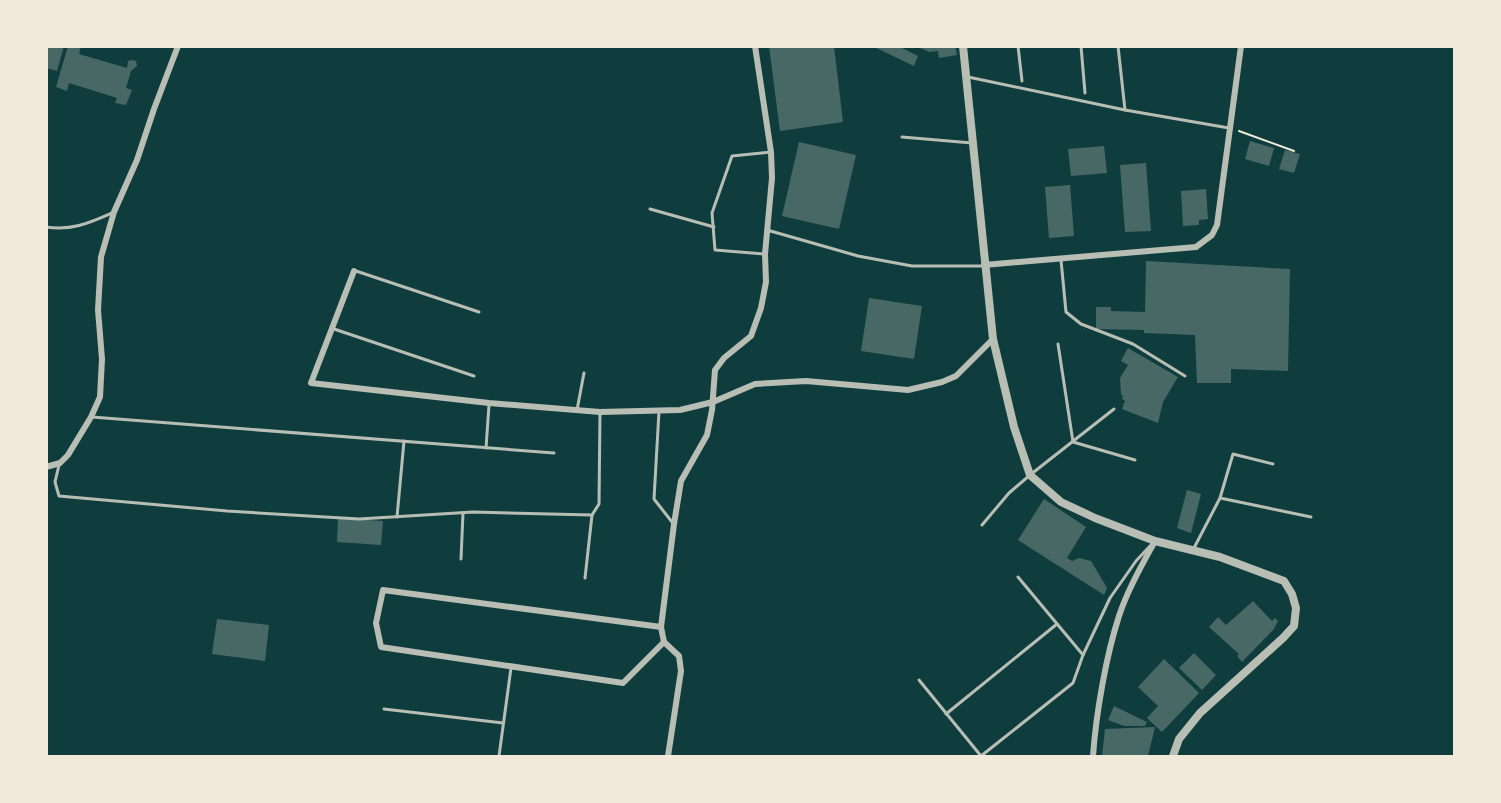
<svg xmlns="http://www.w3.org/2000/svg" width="1501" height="803" viewBox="0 0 1501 803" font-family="'Open Sans',sans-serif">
	<rect width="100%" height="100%" fill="#0f3d3e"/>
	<!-- building -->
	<g fill="#486865">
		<polygon points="46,46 64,46 57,71 46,68"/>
		<polygon points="68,46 81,46 79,54 127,68 128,61 131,60 136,61 137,66 131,71 126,88 132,90 126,105 115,103 117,98 69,83 67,91 56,87"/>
		<polygon points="769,46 834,46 843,122 780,131"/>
		<polygon points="872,46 898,46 918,56 914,66"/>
		<polygon points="916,46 955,46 957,55 939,58 938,51 929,52"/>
		<polygon points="1250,141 1274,148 1269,166 1245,159"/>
		<polygon points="799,142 856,155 839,229 782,216"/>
		<polygon points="1104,146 1107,173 1071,176 1068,149"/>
		<polygon points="1285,150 1300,154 1294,173 1279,169"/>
		<polygon points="1146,163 1151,231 1125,232 1120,165"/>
		<polygon points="1070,185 1074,236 1049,238 1045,187"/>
		<polygon points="1206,189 1208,219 1199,220 1199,225 1183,226 1181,191"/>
		<polygon points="1146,261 1290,269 1288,371 1231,369 1231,383 1197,383 1195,335 1144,333 1144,330 1096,329 1096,307 1111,307 1111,311 1145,312"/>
		<polygon points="869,298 922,306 914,359 861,351"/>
		<polygon points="1128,348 1178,377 1163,402 1158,423 1122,409 1125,401 1122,399 1123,396 1121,394 1120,378 1128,365 1121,361"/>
		<polygon points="1187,490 1201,494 1191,533 1177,528"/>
		<polygon points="1044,499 1086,527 1067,558 1072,561 1079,558 1091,561 1107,588 1104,595 1018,540"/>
		<polygon points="338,518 383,521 381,545 337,542"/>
		<polygon points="1253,601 1272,621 1275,618 1278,621 1274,629 1242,662 1237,656 1239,654 1209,627 1218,617 1226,625"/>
		<polygon points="217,619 269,625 265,661 212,654"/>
		<polygon points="1194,653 1216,675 1202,690 1179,668"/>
		<polygon points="1164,659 1199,693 1162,732 1147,718 1158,706 1138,687"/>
		<polygon points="1114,706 1147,722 1145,726 1124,726 1108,720"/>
		<polygon points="1155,727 1148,756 1102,756 1105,729"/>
	</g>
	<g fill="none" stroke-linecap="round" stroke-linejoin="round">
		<!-- path -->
		<polyline stroke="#f1e9da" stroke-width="2" points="1239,131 1294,151"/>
		<!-- service -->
		<g stroke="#b8beb3" stroke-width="3">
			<polyline points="1018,46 1022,81"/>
			<polyline points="1081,46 1085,93"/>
			<polyline points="1118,46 1125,110"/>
			<polyline points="968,77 1125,110 1229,128"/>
			<polyline points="902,137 972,143"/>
			<polyline points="650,209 714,227"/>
			<path d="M46,227c26,4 43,-4 66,-14"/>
			<polyline points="767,230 858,256 912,266 983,266"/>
			<polyline points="765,254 715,250 712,213 732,156 771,152"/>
			<polyline points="1061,260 1066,312 1081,324 1133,344 1185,376"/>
			<polyline points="356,271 479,312"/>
			<polyline points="334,329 474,376"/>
			<polyline points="1058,344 1073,442 1135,460"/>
			<polyline points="577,410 584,373"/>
			<polyline points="659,411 654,499 672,522"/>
			<polyline points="92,417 554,453"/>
			<polyline points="486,448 489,405"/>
			<polyline points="59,465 55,482 59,496 227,511 359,519 473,512 592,515 599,504 600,412"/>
			<polyline points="1220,498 1311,517"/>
			<polyline points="397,517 404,441"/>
			<polyline points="982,525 1009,493 1030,475 1114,409"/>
			<polyline points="1194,548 1220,498 1233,454 1273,464"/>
			<polyline points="461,559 463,513"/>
			<polyline points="1018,577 1083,655"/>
			<polyline points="585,578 592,515"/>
			<polyline points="919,680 981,756"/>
			<polyline points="384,709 503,723"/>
			<polyline points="946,714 1057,624"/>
			<polyline points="499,756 511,668"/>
			<polyline points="981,756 1073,683 1083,655 1110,598 1136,561 1150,546"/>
		</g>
		<!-- minor -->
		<g stroke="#b8beb3" stroke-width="6">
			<polyline points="984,265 1196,247 1212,235 1217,225 1241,46"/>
			<polyline points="354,271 311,383 489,403 600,412 680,410 713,402 755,384 806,381 908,390 942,382 956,376 993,339"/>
			<polyline points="46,467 60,463 68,455 91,417 100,397 102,359 98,310 101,257 114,212 137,160 154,109 178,46"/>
			<polyline points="661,627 383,590 376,623 381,647 623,683 664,642"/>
			<polyline points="668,756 681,671 679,656 664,642 661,627 674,524 681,481 707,435 712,410 715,370 724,358 751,336 761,308 766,282 765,254 772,178 771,152 755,46"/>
			<path d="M1093,756c3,-42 13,-100 26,-140 9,-27 23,-51 36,-75"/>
		</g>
		<!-- tertiary -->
		<polyline stroke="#b8beb3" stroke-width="8" points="963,46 993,339 1014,427 1030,475 1061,502 1095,518 1155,541 1220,557 1284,581 1292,594 1296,608 1294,626 1283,638 1200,713 1179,739 1173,756"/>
	</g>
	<!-- border -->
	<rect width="1501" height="803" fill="none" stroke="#f1e9da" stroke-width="96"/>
</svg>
